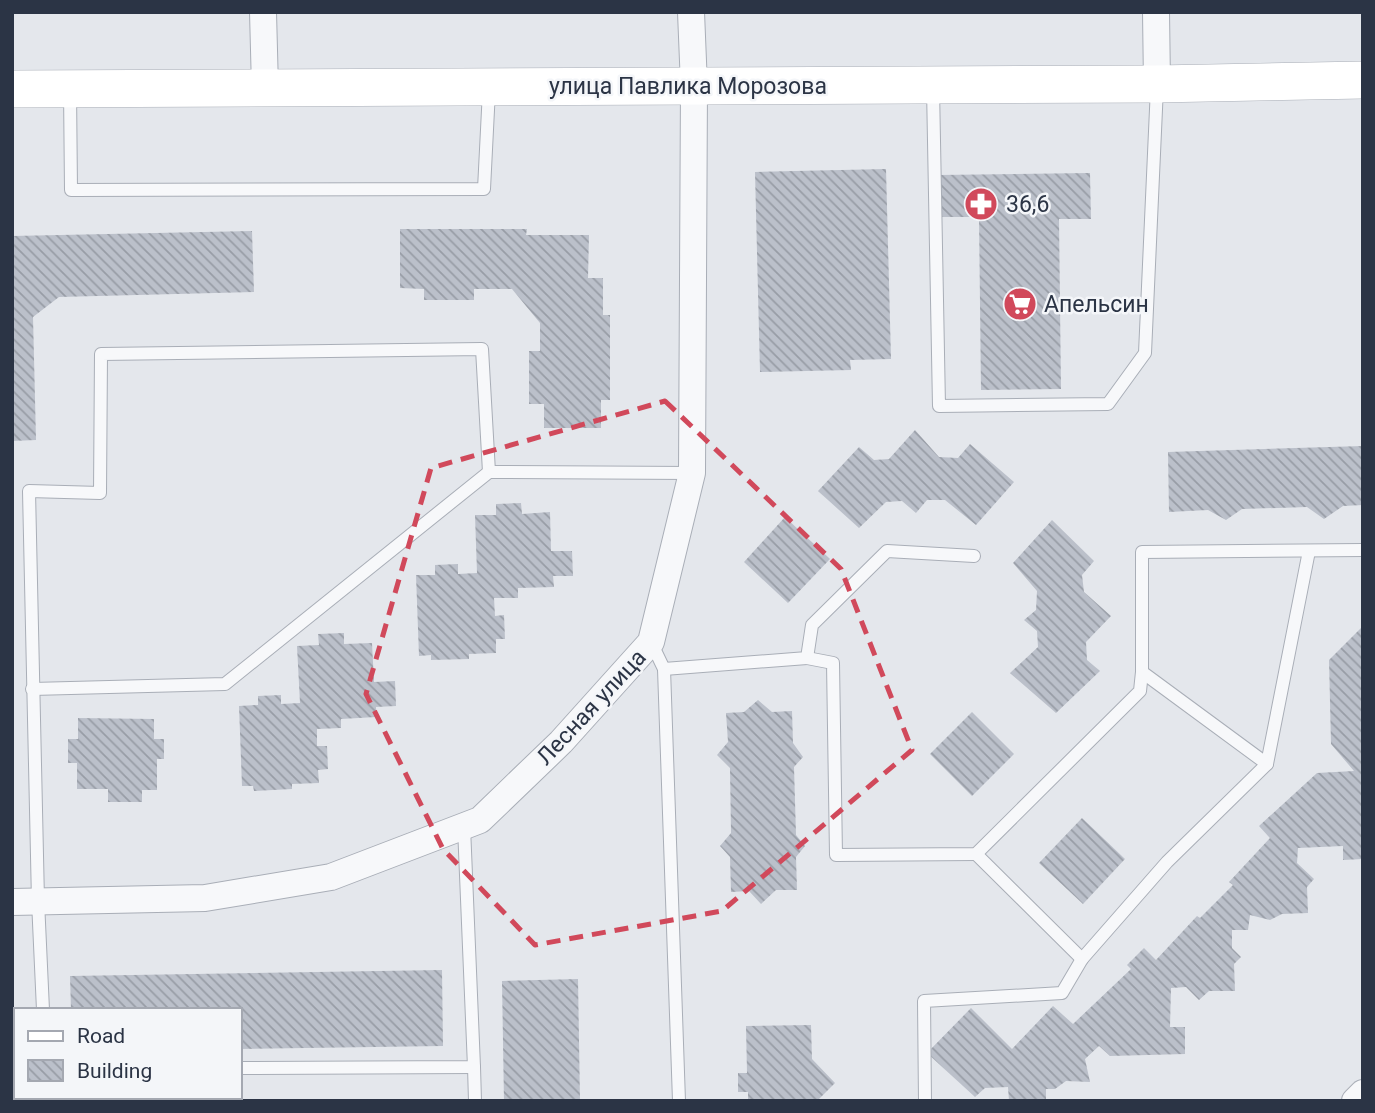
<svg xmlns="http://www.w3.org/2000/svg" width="1375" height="1113" viewBox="0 0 1375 1113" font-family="Roboto,sans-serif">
	<defs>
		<pattern id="building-back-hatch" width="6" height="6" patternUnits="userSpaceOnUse" patternTransform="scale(1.75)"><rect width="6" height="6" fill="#bbc0ca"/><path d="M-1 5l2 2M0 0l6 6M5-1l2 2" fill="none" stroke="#989da6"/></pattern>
	</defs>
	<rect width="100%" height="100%" fill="#e4e7ec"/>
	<!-- building -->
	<g fill="url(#building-back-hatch)">
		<polygon points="886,169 891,359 850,360 851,370 760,372 755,172"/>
		<polygon points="1090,173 1091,219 1059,219 1061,389 981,390 979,217 939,217 938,175"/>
		<polygon points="400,229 527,229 526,235 589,235 588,278 603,278 603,315 610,315 610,400 601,400 601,428 544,428 544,404 529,404 529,351 540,351 540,323 512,289 474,289 474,300 424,300 424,289 400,288"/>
		<polygon points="252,231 254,292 59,297 33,317 36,440 12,441 12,236"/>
		<polygon points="915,430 939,457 958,458 970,444 1014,482 976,525 945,500 927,500 916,513 902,501 886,502 859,528 818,491 859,447 874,460 889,459"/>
		<polygon points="1363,446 1363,505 1343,506 1324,519 1307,507 1242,509 1226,520 1208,510 1169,512 1168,452"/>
		<polygon points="521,503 522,514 550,512 551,551 572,551 573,576 553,576 554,587 518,588 518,598 494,598 495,616 504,615 505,639 496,639 496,653 469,654 469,659 431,660 431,655 419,656 416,575 435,575 435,565 458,564 458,574 477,573 475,515 496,515 496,504"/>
		<polygon points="785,517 830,559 788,603 744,562"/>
		<polygon points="1052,520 1094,561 1082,575 1084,592 1111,616 1086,642 1087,660 1100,671 1056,713 1010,673 1038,647 1037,631 1024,620 1036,610 1037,591 1013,563"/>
		<polygon points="1363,626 1363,859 1343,860 1343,846 1298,848 1297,863 1314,879 1307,887 1308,913 1282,914 1270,920 1250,915 1248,930 1232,930 1232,948 1241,957 1234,964 1235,991 1209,991 1199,1000 1186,987 1171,988 1170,1027 1185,1027 1185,1054 1110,1056 1099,1046 1085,1059 1090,1082 1066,1081 1055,1089 1046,1089 1046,1101 1009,1101 1008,1087 985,1088 975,1097 927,1053 971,1008 1012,1049 1053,1006 1073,1024 1131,969 1127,965 1144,948 1156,960 1197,916 1200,918 1233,885 1229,882 1270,838 1259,826 1317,773 1354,771 1331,744 1329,660"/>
		<polygon points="344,633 344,644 372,643 374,682 395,681 396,706 376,707 376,717 341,719 341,728 317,729 317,746 327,746 328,769 318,770 319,783 292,784 292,789 254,791 253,786 242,786 239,706 258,705 258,696 281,695 281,704 300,703 297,646 319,645 318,634"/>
		<polygon points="758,700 772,712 792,711 793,743 803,757 794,767 796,835 805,846 796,857 797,890 776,890 761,904 749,891 731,892 730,857 720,846 731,833 730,768 717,755 728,742 726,713 744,712"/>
		<polygon points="972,712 1014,754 972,796 930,754"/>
		<polygon points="78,718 154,719 154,739 164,739 164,759 157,759 157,790 142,790 142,802 108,802 108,789 77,789 77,763 68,763 68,739 78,739"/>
		<polygon points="1082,818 1125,859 1083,904 1039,863"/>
		<polygon points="442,970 443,1046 240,1049 240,1010 71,1010 70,976"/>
		<polygon points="578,979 580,1101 504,1101 502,981"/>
		<polygon points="811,1025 812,1059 835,1083 817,1101 748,1101 748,1092 738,1092 738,1073 747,1073 746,1026"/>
	</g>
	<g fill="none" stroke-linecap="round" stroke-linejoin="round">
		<defs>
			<g id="lane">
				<polyline points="933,88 939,406 1108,404 1145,353 1157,87"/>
				<polyline points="70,90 71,190 484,189 489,90"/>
				<polyline points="651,642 664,669 679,1101"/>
				<polyline points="807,658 833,663 836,855 976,854 1140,691 1142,672"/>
				<polyline points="664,669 807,658 812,625 887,551 974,556"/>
				<polyline points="32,689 225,684 489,472 692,473"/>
				<polyline points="1267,764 1142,672 1142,552 1363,550"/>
				<polyline points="976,854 1082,959"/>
				<polyline points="43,1010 38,901 29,491 100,493 101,354 482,349 489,472"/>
				<polyline points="474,1067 475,1101"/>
				<polyline points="240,1068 474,1067 464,827"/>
				<polyline points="46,1097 46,1101"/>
				<polyline points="925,1101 924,1001 1062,993 1082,959 1167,862 1267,764 1309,551"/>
			</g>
			<g id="street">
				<polyline points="263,12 265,88"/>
				<polyline points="1156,12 1157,84"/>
				<polyline points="12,902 205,898 331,877 480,820 561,742 651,642 692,473 694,86 691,12"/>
				<polyline points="1355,1101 1363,1093"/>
			</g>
			<polyline id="secondary" points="12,89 1157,84 1363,80"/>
		</defs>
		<!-- lane casing -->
		<use href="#lane" stroke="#a9aeb7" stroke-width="14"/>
		<!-- street casing -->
		<use href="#street" stroke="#a9aeb7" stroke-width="28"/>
		<!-- secondary casing -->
		<use href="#secondary" stroke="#a9aeb7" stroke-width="38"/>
		<!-- lane -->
		<use href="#lane" stroke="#f7f8fa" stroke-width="12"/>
		<!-- street -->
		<use href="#street" stroke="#f7f8fa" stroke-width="26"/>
		<!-- secondary -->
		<use href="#secondary" stroke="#fff" stroke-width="37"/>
	</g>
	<!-- marked area -->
	<path fill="none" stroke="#d1495b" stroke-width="5" stroke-dasharray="14 9" stroke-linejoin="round" d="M665,401l176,168 71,181 -190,161 -187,34 -92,-96 -77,-155 65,-226z"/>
	<!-- icons -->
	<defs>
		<symbol id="pharmacy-disc" viewBox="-11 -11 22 22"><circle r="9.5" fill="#d1495b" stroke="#f4f6f9"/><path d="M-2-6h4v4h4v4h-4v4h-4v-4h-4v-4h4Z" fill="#fff"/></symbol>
		<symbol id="supermarket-disc" viewBox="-11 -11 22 22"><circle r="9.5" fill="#d1495b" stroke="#f4f6f9"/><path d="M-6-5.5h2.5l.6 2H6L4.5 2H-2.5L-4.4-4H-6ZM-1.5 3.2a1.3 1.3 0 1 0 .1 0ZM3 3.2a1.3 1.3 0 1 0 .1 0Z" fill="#fff"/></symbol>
	</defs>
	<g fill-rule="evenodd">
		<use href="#pharmacy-disc" x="962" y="185" width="38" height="38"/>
		<use href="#supermarket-disc" x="1001" y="285" width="38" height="38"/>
	</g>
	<g text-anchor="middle" stroke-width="5" stroke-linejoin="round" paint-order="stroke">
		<!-- street labels -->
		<g font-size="23" fill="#2b3445" stroke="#f4f6f9">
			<text x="688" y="94">улица Павлика Морозова</text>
			<text transform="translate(591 707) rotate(-47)" y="8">Лесная улица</text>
		</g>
		<!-- poi labels -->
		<g font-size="23" fill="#2b3445" stroke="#f4f6f9" text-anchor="start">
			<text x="1006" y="212">36,6</text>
			<text x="1044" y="312">Апельсин</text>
		</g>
	</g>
	<!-- border -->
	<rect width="1375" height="1113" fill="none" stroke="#2b3445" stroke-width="28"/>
	<!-- legend -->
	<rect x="14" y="1008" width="228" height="91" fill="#f4f6f9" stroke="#a4a8b1" stroke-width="2"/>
	<rect x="28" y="1031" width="35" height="10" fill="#ffffff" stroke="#a4a8b1" stroke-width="2"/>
	<text x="77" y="1043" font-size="21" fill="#2b3445">Road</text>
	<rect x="28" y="1060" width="35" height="21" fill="url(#building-back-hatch)" stroke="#a4a8b1" stroke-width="2"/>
	<text x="77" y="1078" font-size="21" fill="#2b3445">Building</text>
</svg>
